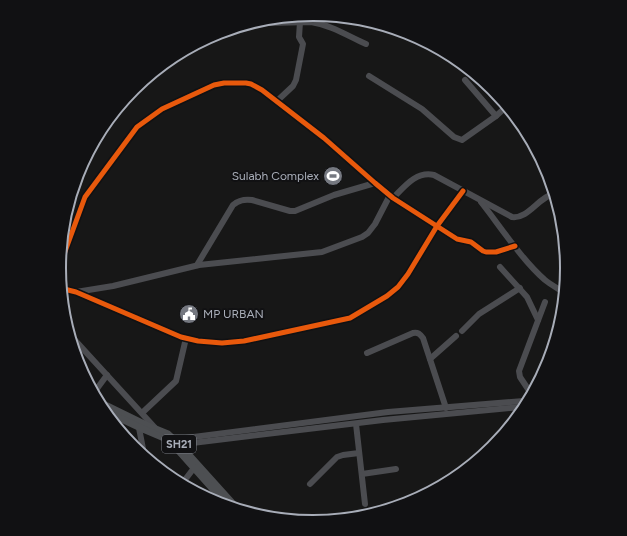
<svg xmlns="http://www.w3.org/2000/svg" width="627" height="536" viewBox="0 0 627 536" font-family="Figtree,sans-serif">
	<rect width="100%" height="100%" fill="#171717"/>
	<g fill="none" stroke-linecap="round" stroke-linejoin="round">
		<!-- minor -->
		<g stroke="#4b4c50" stroke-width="6">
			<path d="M268,23l43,-1c20,3 37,14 55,22"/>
			<polyline points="369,76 422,109 454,137 462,140 496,116 506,107"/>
			<polyline points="465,80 496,116"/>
			<polyline points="277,101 293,86 296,80 303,44 299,37 300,22"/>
			<path d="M393,198c12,-12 23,-27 41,-23l78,42c16,2 26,-19 41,-23"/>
			<path d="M481,202c19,24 41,58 64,78 5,4 12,8 18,12"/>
			<polyline points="60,265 85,197 137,127 162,109 214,85 224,83 246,83 251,84 262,90 324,138 375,183 393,198 457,239 471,242 483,251 486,252 496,252 515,246"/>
			<path d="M197,265l36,-60c6,-5 11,-6 19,-5l38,11h5l39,-16 41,-12"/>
			<polyline points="500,267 527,297 538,320"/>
			<polyline points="64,289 76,292 181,337 198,341 222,343 244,341 350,318 387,296 398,287 408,274 437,226 463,191"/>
			<polyline points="76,292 113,286 199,265 322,252 362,237 368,233 375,224 390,195"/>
			<polyline points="462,331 479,314 520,288"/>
			<polyline points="73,338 157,430"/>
			<path d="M367,353l46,-20c5,-1 7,1 10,5l23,70"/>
			<polyline points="430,359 456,336"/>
			<polyline points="96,390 107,375"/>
			<polyline points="530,392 520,377 519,371 545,302"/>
			<polyline points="142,413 176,381 186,338"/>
			<polyline points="356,424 365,504"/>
			<polyline points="139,428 144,454"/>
			<polyline points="170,440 388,412 524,401"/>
			<polyline points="176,445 383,420 520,407"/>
			<polyline points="362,474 396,469"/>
			<polyline points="184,481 194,468"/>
			<polyline points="310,484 337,457 343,455 359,453"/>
		</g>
		<!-- major -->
		<g stroke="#4d4f52" stroke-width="7">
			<polyline points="105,405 146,425 168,434 180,445 235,506"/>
			<polyline points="111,414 143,429 169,440 227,505"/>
		</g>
		<defs>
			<g id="cycleway">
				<polyline points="60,265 85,197 137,127 162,109 214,85 224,83 246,83 251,84 262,90 324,138 375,183 393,198 457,239 471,242 483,251 486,252 496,252 515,246"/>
				<polyline points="64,289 76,292 181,337 198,341 222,343 244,341 350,318 387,296 398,287 408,274 437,226 463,191"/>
			</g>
		</defs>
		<!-- cycleway casing -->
		<use href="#cycleway" stroke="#111113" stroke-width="8"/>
		<!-- cycleway -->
		<use href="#cycleway" stroke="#e8590c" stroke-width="5"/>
	</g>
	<!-- icons -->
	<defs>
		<symbol id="stadium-disc" viewBox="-11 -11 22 22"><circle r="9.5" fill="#757880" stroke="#111113"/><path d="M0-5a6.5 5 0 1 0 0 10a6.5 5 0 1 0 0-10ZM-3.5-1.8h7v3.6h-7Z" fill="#fff"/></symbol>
		<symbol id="civic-disc" viewBox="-11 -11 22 22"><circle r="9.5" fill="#757880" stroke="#111113"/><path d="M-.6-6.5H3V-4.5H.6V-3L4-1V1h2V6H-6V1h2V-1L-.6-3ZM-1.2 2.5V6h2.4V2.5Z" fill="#fff"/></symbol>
	</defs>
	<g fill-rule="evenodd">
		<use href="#stadium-disc" x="322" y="165" width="22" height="22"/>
		<use href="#civic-disc" x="178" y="303" width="22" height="22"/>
	</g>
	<g text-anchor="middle" stroke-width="4" stroke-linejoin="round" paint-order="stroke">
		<!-- shield labels -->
		<rect fill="#111113" stroke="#7b7e86" stroke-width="1" x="162" y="435" width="34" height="18" rx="3"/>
		<g font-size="11" font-weight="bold" fill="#a8adb8">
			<text x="179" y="448">SH21</text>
		</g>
		<!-- poi labels -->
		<g font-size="12" fill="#a8adb8" stroke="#111113" text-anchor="end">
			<text x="319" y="180">Sulabh Complex</text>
			<text x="203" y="318" text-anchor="start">MP URBAN</text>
		</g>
	</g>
	<!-- crop -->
	<path d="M0 0H627V536H0ZM66 268a247 247 0 1 1 494 0a247 247 0 1 1-494 0Z" fill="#111113" fill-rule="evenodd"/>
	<path fill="none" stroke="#a8adb8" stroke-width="2" d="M66 268a247 247 0 1 1 494 0a247 247 0 1 1-494 0Z"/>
</svg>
